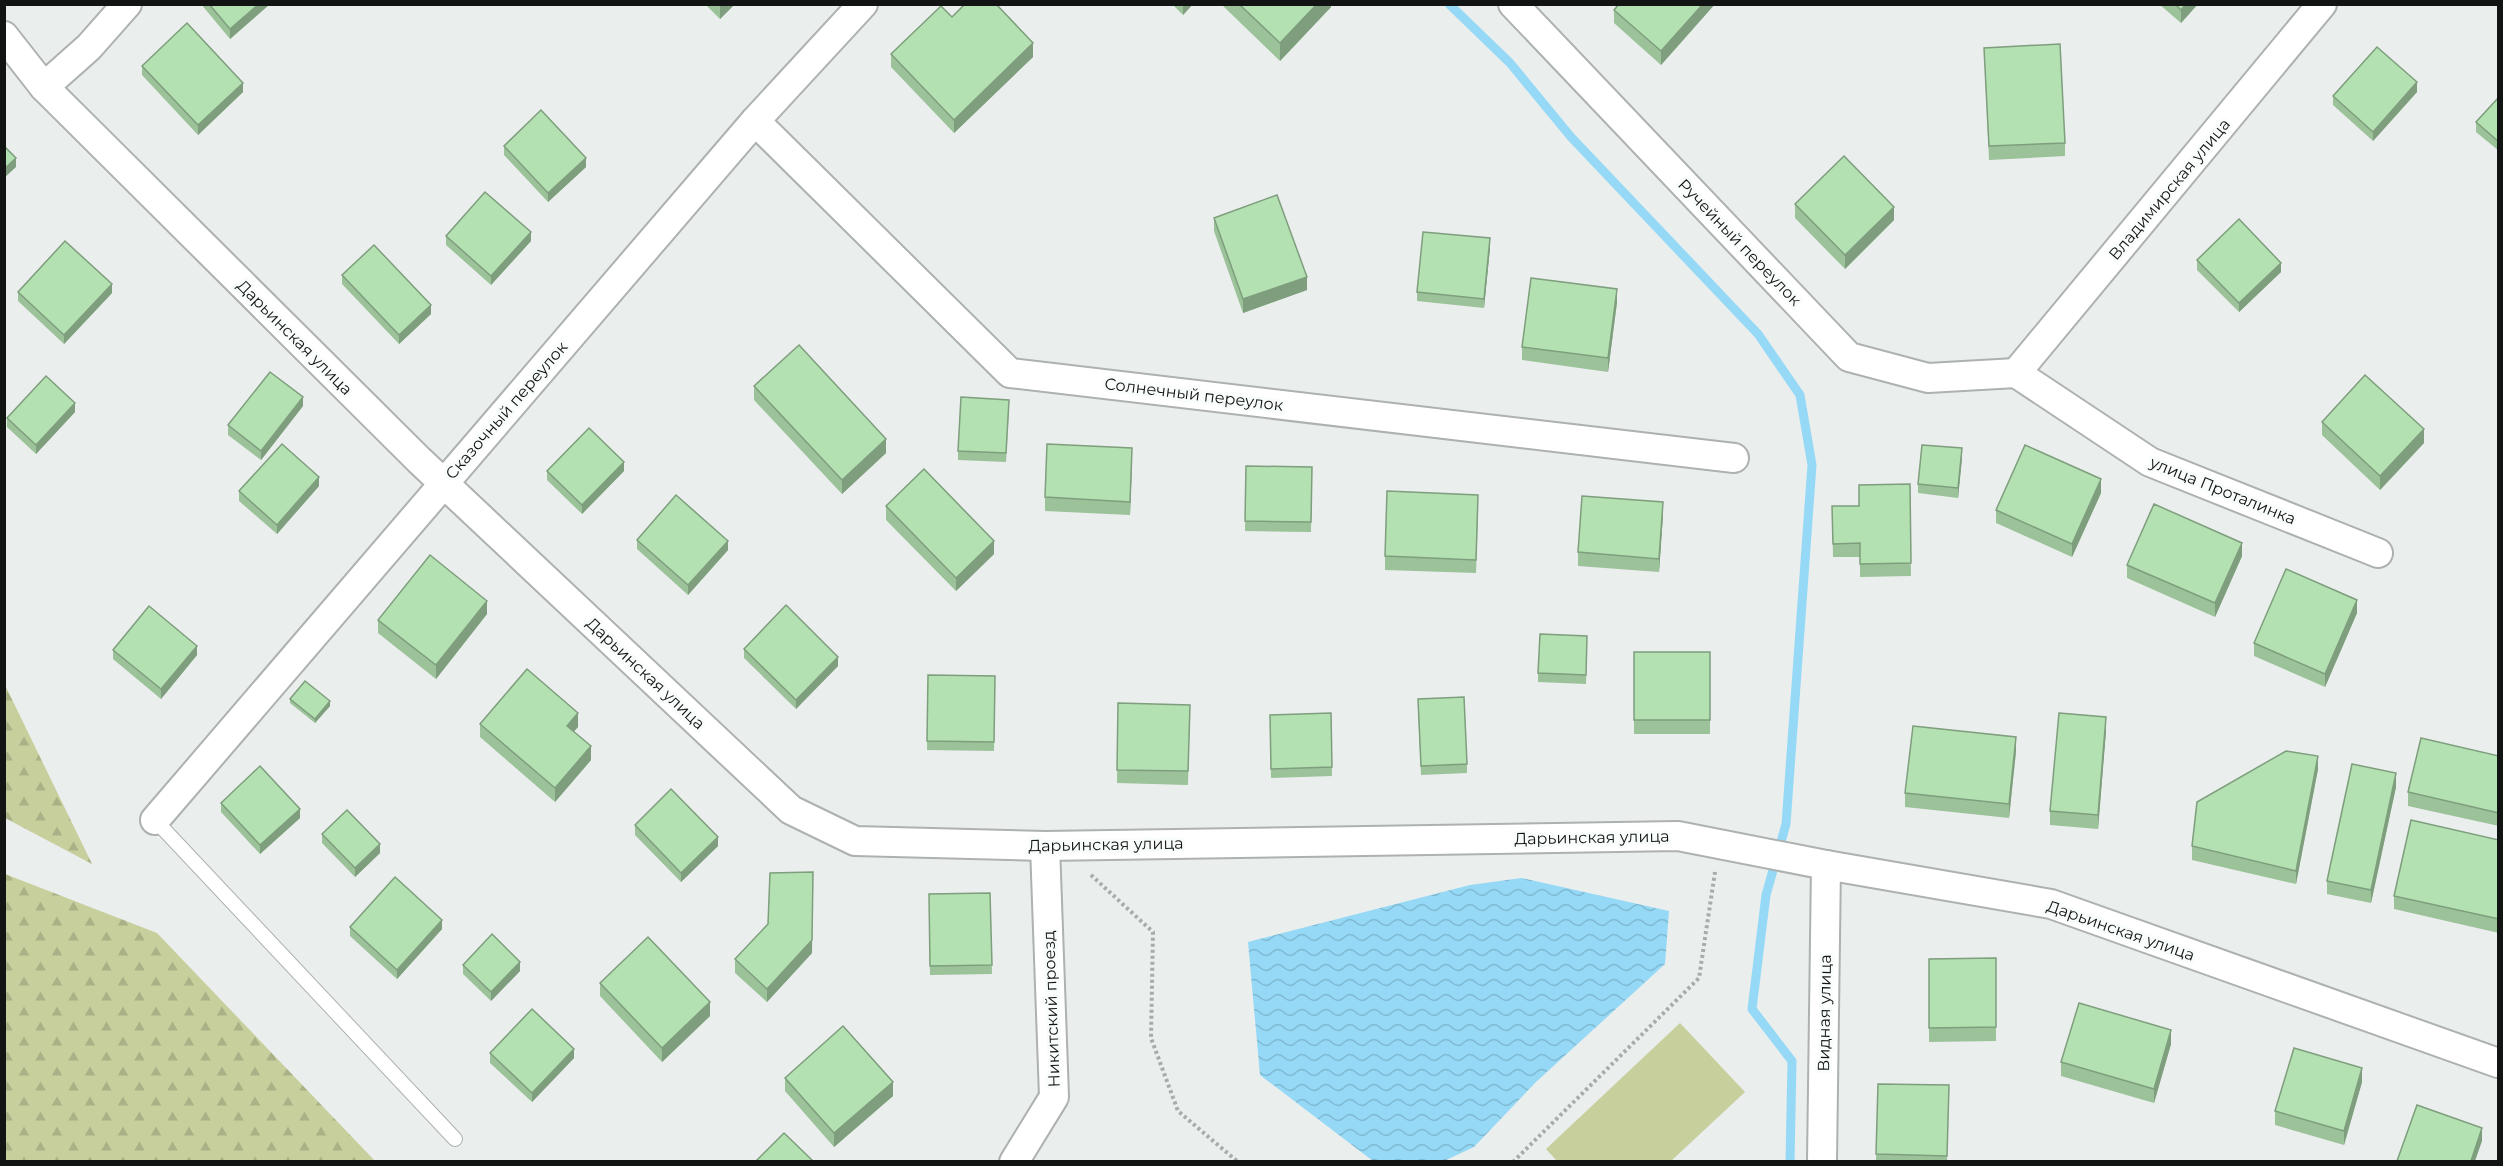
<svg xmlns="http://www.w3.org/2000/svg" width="2503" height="1166" viewBox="0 0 2503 1166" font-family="Montserrat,sans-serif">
	<defs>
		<pattern id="forest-firs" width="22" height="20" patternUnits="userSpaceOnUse" patternTransform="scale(1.5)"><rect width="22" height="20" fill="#c7cf9c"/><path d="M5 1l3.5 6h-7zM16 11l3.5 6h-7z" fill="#aab186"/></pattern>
		<pattern id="water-waves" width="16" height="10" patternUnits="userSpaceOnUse" patternTransform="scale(1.5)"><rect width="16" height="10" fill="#95d9f6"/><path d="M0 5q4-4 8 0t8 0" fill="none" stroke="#7fb9d2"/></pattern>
	</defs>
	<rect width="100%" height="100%" fill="#eaeeed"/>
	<!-- forest -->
	<g fill="url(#forest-firs)">
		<polygon points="5,685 92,864 5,818"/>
		<polygon points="5,874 157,933 375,1161 5,1161"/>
	</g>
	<!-- green -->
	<polygon fill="#c7cf9c" points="1680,1023 1745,1092 1671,1161 1557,1161 1546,1149"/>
	<!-- water -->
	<polygon fill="url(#water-waves)" points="1522,878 1669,911 1665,964 1536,1082 1474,1147 1444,1161 1373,1161 1260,1075 1248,942 1470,885"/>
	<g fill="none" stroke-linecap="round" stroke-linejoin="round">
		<!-- stream -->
		<polyline stroke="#95d9f6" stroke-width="9" points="1449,4 1510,63 1571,137 1758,334 1800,395 1812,465 1786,824 1766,895 1752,1009 1792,1061 1790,1162"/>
		<defs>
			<polyline id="service" points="155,820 455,1139"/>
			<g id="minor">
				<polyline points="1513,4 1849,357 1928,378 2016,373"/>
				<polyline points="4,36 44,87 419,460 791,810 855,841 1045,846 1678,836 1826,865 2051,904 2498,1063"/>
				<polyline points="44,87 89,47 127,4"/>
				<polyline points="755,121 1010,373 1734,458"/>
				<polyline points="2016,373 2322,4"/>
				<polyline points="2016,373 2150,462 2378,553"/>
				<polyline points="155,820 755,121 863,4"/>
				<polyline points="1014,1162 1054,1097 1045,846"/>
				<polyline points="1822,1162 1826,865"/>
			</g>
		</defs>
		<!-- service casing -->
		<use href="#service" stroke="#adb1af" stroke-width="16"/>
		<!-- minor casing -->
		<use href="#minor" stroke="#adb1af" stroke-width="32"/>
		<!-- path -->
		<g stroke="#a8abaa" stroke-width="4" stroke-dasharray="3 3" stroke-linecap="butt">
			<polyline points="1091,875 1153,932 1151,1038 1178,1111 1238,1162"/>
			<polyline points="1513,1162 1699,978 1715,872"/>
		</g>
		<!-- service -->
		<use href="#service" stroke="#fff" stroke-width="14"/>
		<!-- minor -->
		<use href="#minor" stroke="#fff" stroke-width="28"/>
	</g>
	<!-- wall -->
	<g fill="#9bc299">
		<polygon points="201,4 270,4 230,39"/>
		<polygon points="705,4 735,4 720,19"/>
		<polygon points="1172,4 1193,4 1183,15"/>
		<polygon points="1221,4 1331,4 1331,7 1280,61"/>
		<polygon points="1715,4 1661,65 1614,23 1614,10"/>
		<polygon points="2159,4 2198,4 2181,23"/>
		<polygon points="1984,48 2065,143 2065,156 1989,160"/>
		<polygon points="891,54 1033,57 954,133 891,67"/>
		<polygon points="142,66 243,92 198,135 142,75"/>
		<polygon points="2417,92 2373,141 2333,105 2333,96"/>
		<polygon points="2499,97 2499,151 2476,132 2476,122"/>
		<polygon points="504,146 586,167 548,202 504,155"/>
		<polygon points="1795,204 1894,220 1845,269 1795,218"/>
		<polygon points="1214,218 1307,290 1243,313 1214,231"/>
		<polygon points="446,236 531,241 491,285 446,245"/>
		<polygon points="1490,248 1484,308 1417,301 1417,292"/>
		<polygon points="2197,260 2281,272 2239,312 2197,270"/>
		<polygon points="342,275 431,314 399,344 342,284"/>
		<polygon points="18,292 112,293 64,344 18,301"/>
		<polygon points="1617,302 1608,372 1522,360 1522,347"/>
		<polygon points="754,386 886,453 842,494 754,400"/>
		<polygon points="303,406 261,460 228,435 228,425"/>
		<polygon points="1009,409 1006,462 958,460 958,451"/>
		<polygon points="75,412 36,454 7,427 7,418"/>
		<polygon points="2322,422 2424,443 2380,490 2322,435"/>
		<polygon points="1962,458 1958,498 1918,493 1918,484"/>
		<polygon points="1132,461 1130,515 1045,511 1045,497"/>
		<polygon points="1246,466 1312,467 1311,532 1245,531"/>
		<polygon points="547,471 624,471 582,514 547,480"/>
		<polygon points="1910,484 1911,576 1860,577 1860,557 1833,557 1832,506 1859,506"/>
		<polygon points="319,486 277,534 239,501 239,491"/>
		<polygon points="2101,493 2072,557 1996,523 1996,510"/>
		<polygon points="886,506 994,554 956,591 886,520"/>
		<polygon points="1478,509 1476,573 1385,570 1385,556"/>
		<polygon points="1663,515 1659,572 1578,566 1578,552"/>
		<polygon points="637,540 728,550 688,595 637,549"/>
		<polygon points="2242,556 2215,617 2127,578 2127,565"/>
		<polygon points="2357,613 2325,687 2254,656 2254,643"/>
		<polygon points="487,614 436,679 378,633 378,620"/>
		<polygon points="1587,636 1586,684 1538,682 1538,673"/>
		<polygon points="744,649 838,666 796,709 744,658"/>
		<polygon points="113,650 197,655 161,699 113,659"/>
		<rect x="1634" y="652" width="76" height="82"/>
		<polygon points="928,675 995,676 994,751 927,750"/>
		<polygon points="290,699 330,706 315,723 290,703"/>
		<polygon points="1118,703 1190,705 1188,785 1117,783"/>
		<polygon points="1418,708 1467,764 1467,773 1421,775"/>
		<polygon points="1331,713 1332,776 1271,778 1270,715"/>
		<polygon points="480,724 578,727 574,731 591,760 555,802 480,737"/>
		<polygon points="2106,731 2098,829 2050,825 2050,811"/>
		<polygon points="2016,751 2009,818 1905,807 1905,793"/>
		<polygon points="2499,756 2499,826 2408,806 2408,792"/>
		<polygon points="2318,769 2296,884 2192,860 2192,846"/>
		<polygon points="2396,787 2371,903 2327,894 2327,881"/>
		<polygon points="221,803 300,818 260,854 221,812"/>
		<polygon points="635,825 718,846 681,882 635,835"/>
		<polygon points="322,834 380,853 355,877 322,843"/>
		<polygon points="2499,840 2499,933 2394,909 2394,896"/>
		<polygon points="990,893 992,974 930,975 929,894"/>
		<polygon points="350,927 442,929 397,979 350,936"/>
		<polygon points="812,953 767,1002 735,973 735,959"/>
		<polygon points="1996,958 1996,1041 1929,1042 1929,959"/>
		<polygon points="463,965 520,971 491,1001 463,974"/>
		<polygon points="600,983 710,1016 662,1062 600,996"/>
		<polygon points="2171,1044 2154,1103 2061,1076 2061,1062"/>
		<polygon points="490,1053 574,1058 532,1102 490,1063"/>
		<polygon points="785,1078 893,1096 834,1147 785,1091"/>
		<polygon points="2362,1082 2344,1145 2275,1125 2275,1111"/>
		<polygon points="1878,1084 1949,1085 1947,1161 1876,1161"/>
	</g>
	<!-- shaded-wall -->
	<g fill="#7e9e7d">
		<polygon points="259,4 270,4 230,39 230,29"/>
		<polygon points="721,4 735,4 720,19 720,6"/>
		<polygon points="1183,4 1193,4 1183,15"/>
		<polygon points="1317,4 1331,4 1331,7 1280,61 1280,43"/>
		<polygon points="1703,4 1715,4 1661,65 1661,51"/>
		<polygon points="2186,4 2198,4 2181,23 2181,10"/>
		<polygon points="1033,43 1033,57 954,133 954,120"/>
		<polygon points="2417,82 2417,92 2373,141 2373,132"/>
		<polygon points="243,83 243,92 198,135 198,125"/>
		<polygon points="16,158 16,167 4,178 4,169"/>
		<polygon points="586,158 586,167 548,202 548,193"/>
		<polygon points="1894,207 1894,220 1845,269 1845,255"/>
		<polygon points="531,232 531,241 491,285 491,276"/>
		<polygon points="1490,238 1490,248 1484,308 1484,299"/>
		<polygon points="2281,263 2281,272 2239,312 2239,303"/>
		<polygon points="1307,277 1307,290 1243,313 1243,299"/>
		<polygon points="112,284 112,293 64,344 64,335"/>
		<polygon points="1617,289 1617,302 1608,372 1608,358"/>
		<polygon points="431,305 431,314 399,344 399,335"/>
		<polygon points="303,397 303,406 261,460 261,451"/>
		<polygon points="75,403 75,412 36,454 36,445"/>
		<polygon points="2424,429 2424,443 2380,490 2380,476"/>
		<polygon points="886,439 886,453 842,494 842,480"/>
		<polygon points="1132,448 1132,461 1130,515 1130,502"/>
		<polygon points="1962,448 1962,458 1958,498 1958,488"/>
		<polygon points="624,462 624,471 582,514 582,505"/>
		<polygon points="319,477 319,486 277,534 277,525"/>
		<polygon points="2101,479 2101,493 2072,557 2072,544"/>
		<polygon points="1663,502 1663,515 1659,572 1659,559"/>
		<polygon points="728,541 728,550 688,595 688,585"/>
		<polygon points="994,541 994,554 956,591 956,578"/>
		<polygon points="2242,543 2242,556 2215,617 2215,603"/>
		<polygon points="2357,600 2357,613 2325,687 2325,674"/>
		<polygon points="487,601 487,614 436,679 436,665"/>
		<polygon points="197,646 197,655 161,699 161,689"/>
		<polygon points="838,657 838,666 796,709 796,700"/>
		<polygon points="330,701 330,706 315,723 315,719"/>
		<polygon points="578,713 578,727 567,739 567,726"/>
		<polygon points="2106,717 2106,731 2098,829 2098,815"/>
		<polygon points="2016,737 2016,751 2009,818 2009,804"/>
		<polygon points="591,746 591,760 555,802 555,788"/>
		<polygon points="2318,756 2318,769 2296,884 2296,871"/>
		<polygon points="2396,773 2396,787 2371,903 2371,890"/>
		<polygon points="300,809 300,818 260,854 260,845"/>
		<polygon points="718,837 718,846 681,882 681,873"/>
		<polygon points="380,844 380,853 355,877 355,868"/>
		<polygon points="813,872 812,953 767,1002 767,989"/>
		<polygon points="442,920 442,929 397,979 397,970"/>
		<polygon points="520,962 520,971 491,1001 491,992"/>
		<polygon points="710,1002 710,1016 662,1062 662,1048"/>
		<polygon points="2171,1030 2171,1044 2154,1103 2154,1089"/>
		<polygon points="574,1049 574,1058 532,1102 532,1093"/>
		<polygon points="2362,1068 2362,1082 2344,1145 2344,1131"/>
		<polygon points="893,1082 893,1096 834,1147 834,1133"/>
		<polygon points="2482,1128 2482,1141 2475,1161 2471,1161"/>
	</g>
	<!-- building -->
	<g fill="#b4e1b2" stroke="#7e9e7d" stroke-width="1.5">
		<polygon points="209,4 259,4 230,29"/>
		<polygon points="965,4 996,4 1033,43 954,120 891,54 941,6 952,17"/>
		<polygon points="1239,4 1317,4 1280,43"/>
		<polygon points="1619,4 1703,4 1661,51 1614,10"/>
		<polygon points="2175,4 2186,4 2181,10"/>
		<polygon points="187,23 243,83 198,125 142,66"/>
		<polygon points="2060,44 2065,143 1989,146 1984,48"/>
		<polygon points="2377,47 2417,82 2373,132 2333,96"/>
		<polygon points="2499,97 2499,142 2476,122"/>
		<polygon points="541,110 586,158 548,193 504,146"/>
		<polygon points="4,146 16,158 4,169"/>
		<polygon points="1844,156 1894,207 1845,255 1795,204"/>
		<polygon points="485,192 531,232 491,276 446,236"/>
		<polygon points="1277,195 1307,277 1243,299 1214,218"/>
		<polygon points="2239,219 2281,263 2239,303 2197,260"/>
		<polygon points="1423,232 1490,238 1484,299 1417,292"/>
		<polygon points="65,241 112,284 64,335 18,292"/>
		<polygon points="374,245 431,305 399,335 342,275"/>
		<polygon points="1531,278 1617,289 1608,358 1522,347"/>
		<polygon points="799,345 886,439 842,480 754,386"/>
		<polygon points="270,372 303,397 261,451 228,425"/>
		<polygon points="2365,375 2424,429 2380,476 2322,422"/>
		<polygon points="46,376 75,403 36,445 7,418"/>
		<polygon points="961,397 1009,400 1006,453 958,451"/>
		<polygon points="589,428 624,462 582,505 547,471"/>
		<polygon points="282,444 319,477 277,525 239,491"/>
		<polygon points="1047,444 1132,448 1130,502 1045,497"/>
		<polygon points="1922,445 1962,448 1958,488 1918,484"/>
		<polygon points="2025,445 2101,479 2072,544 1996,510"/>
		<polygon points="1246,466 1312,467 1311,522 1245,521"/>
		<polygon points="924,469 994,541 956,578 886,506"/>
		<polygon points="1910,484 1911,563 1860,564 1860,543 1833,544 1832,506 1859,506 1859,485"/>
		<polygon points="1387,491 1478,495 1476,560 1385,556"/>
		<polygon points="676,495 728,541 688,585 637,540"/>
		<polygon points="1582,496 1663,502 1659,559 1578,552"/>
		<polygon points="2154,504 2242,543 2215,603 2127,565"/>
		<polygon points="430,555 487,601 436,665 378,620"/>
		<polygon points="2286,569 2357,600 2325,674 2254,643"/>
		<polygon points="786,605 838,657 796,700 744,649"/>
		<polygon points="149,606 197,646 161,689 113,650"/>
		<polygon points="1540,634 1587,636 1586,675 1538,673"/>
		<rect x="1634" y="652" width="76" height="68"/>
		<polygon points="527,669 578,713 567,726 591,746 555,788 480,724"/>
		<polygon points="928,675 995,676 994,742 927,741"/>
		<polygon points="305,681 330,701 315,719 290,699"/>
		<polygon points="1464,697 1467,764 1421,766 1418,699"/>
		<polygon points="1118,703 1190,705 1188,771 1117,770"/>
		<polygon points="1331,713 1332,767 1271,769 1270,715"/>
		<polygon points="2059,713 2106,717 2098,815 2050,811"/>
		<polygon points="1913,726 2016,737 2009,804 1905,793"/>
		<polygon points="2421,738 2499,756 2499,813 2408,792"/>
		<polygon points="2286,751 2318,756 2296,871 2192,846 2197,802"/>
		<polygon points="2352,764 2396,773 2371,890 2327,881"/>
		<polygon points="260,766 300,809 260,845 221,803"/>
		<polygon points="671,789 718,837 681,873 635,825"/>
		<polygon points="347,810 380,844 355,868 322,834"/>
		<polygon points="2411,820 2499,840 2499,919 2394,896"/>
		<polygon points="813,872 812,940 767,989 735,959 768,924 770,873"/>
		<polygon points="395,877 442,920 397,970 350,927"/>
		<polygon points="990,893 992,965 930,966 929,894"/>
		<polygon points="492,934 520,962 491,992 463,965"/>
		<polygon points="648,937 710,1002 662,1048 600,983"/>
		<polygon points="1996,958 1996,1027 1929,1028 1929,959"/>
		<polygon points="2079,1003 2171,1030 2154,1089 2061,1062"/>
		<polygon points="532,1009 574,1049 532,1093 490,1053"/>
		<polygon points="843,1026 893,1082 834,1133 785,1078"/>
		<polygon points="2294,1048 2362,1068 2344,1131 2275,1111"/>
		<polygon points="1878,1084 1949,1085 1947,1156 1876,1154"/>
		<polygon points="2417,1105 2482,1128 2471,1161 2397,1161"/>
		<polygon points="784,1133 813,1161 756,1161"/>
	</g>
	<g text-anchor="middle" stroke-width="6" stroke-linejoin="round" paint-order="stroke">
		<!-- street labels -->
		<g font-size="16" fill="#121413" stroke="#f8fcfa">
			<text transform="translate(2169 189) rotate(-50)" y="6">Владимирская улица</text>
			<text transform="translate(1740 242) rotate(46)" y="6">Ручейный переулок</text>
			<text transform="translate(295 337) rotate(45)" y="6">Дарьинская улица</text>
			<text transform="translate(1194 394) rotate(7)" y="6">Солнечный переулок</text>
			<text transform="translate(506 410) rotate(-49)" y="6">Сказочный переулок</text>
			<text transform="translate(2223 490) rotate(22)" y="6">улица Проталинка</text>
			<text transform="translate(646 673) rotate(43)" y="6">Дарьинская улица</text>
			<text transform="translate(1592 837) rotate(-1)" y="6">Дарьинская улица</text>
			<text transform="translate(1106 844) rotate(-1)" y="6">Дарьинская улица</text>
			<text transform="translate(2121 930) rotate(19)" y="6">Дарьинская улица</text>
			<text transform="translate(1051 1009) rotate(-92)" y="6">Никитский проезд</text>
			<text transform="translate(1824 1013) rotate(-89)" y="6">Видная улица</text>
		</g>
	</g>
	<!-- border -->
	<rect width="2503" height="1166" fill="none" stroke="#121413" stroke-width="12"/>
</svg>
